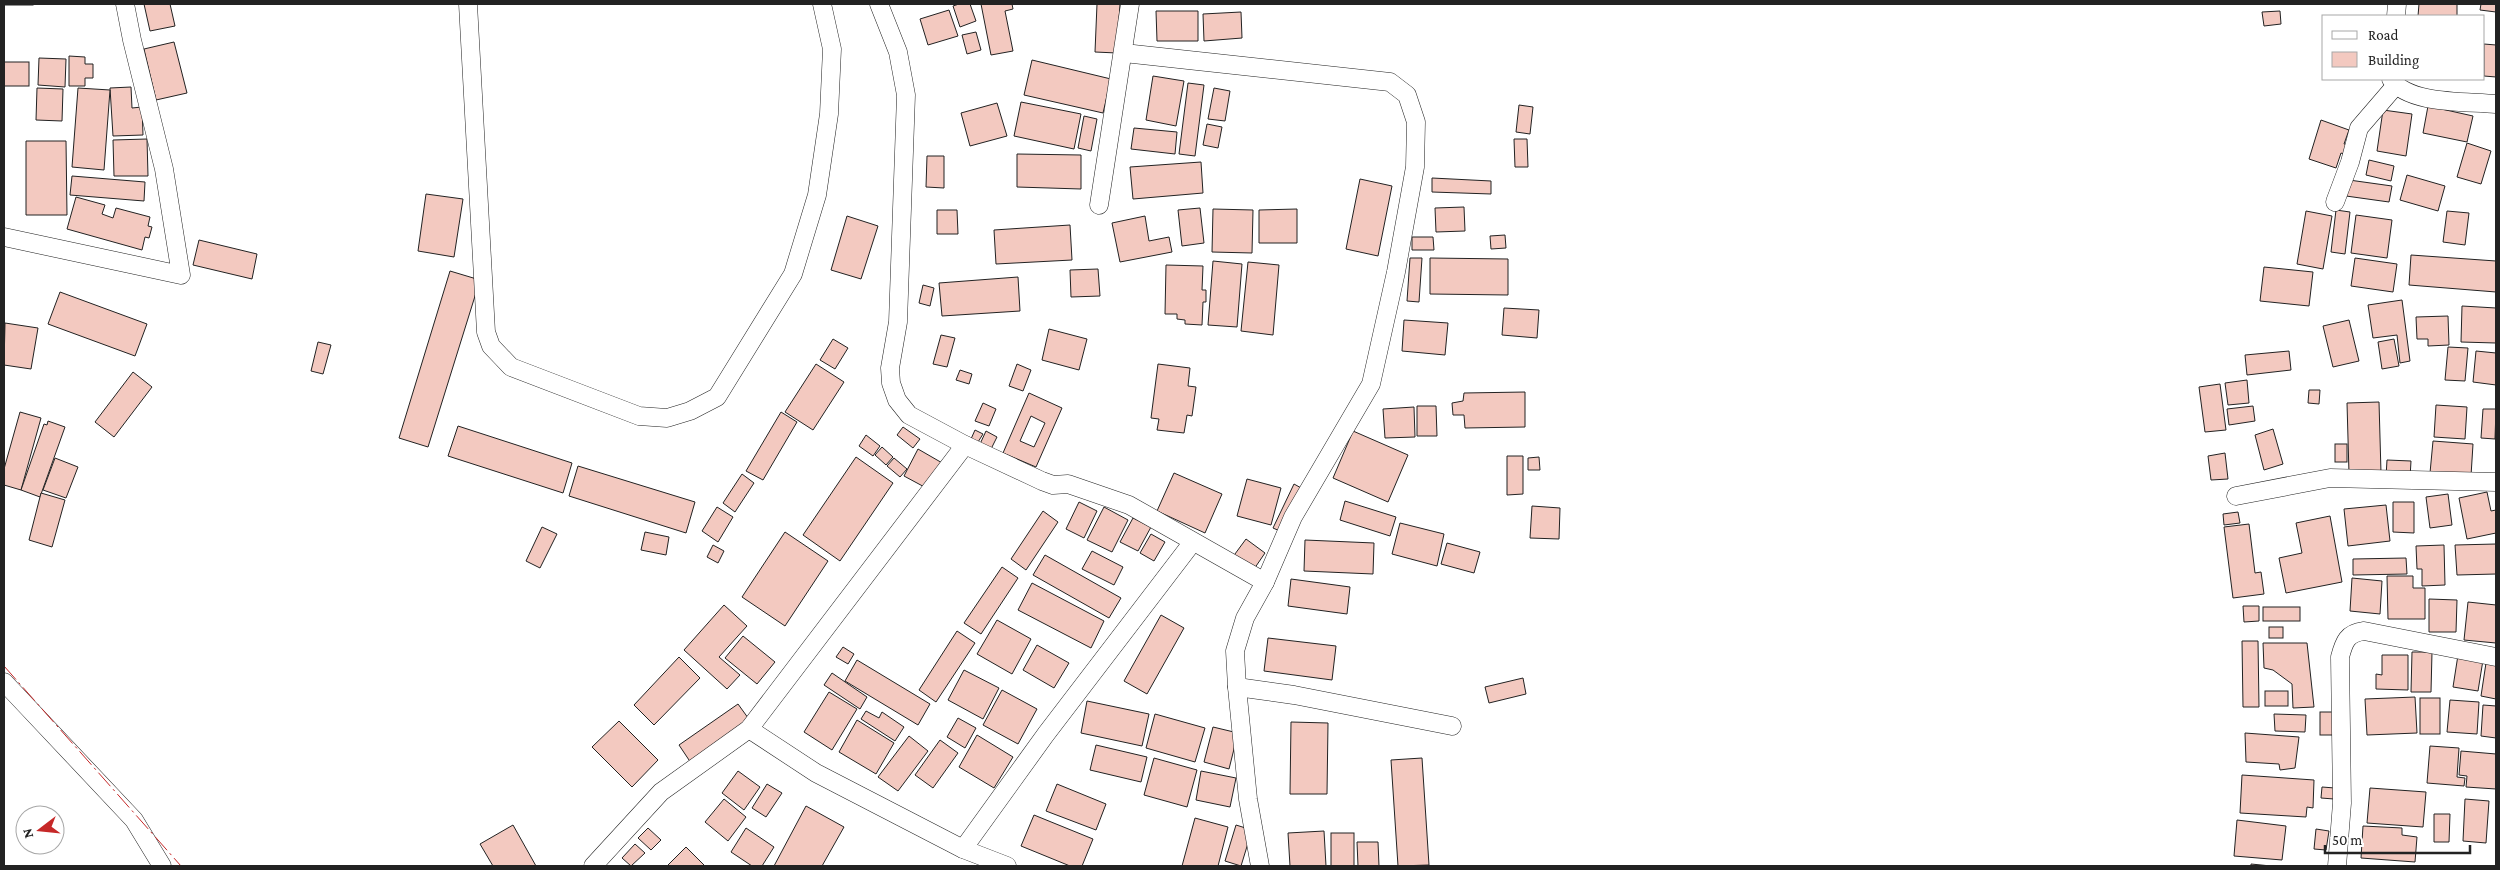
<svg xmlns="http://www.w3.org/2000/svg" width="2500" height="870" viewBox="0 0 2500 870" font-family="'Crimson Pro',serif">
	<rect width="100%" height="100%" fill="#fff"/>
	<!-- building -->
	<g fill="#f3c9c0" stroke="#222" fill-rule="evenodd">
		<rect x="4" y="4" width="29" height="1"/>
		<polygon points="144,4 170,4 175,26 150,31"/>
		<polygon points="959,4 970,4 976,21 960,27 953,6"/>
		<polygon points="981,4 1012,4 1013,9 1005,11 1013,51 991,55"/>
		<polygon points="1097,4 1120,4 1117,53 1095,52"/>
		<polygon points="2419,4 2457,4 2457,16 2418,16"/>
		<polygon points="2481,4 2496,4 2496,12 2480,10"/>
		<polygon points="949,10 958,36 928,45 920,19"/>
		<polygon points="1156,11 1198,11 1198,41 1157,41"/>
		<polygon points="2280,11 2281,24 2264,26 2262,12"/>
		<polygon points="1241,12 1242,38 1204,41 1203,14"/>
		<polygon points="976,32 981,50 967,54 962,35"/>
		<polygon points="174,42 187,93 156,100 144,49"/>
		<polygon points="2484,44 2496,45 2496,77 2484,76"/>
		<polygon points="69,56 85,57 85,64 93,64 93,78 85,78 85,86 69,86"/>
		<polygon points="39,58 66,59 65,87 38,85"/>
		<polygon points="1032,60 1111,79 1103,113 1024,95"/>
		<rect x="4" y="62" width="25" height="24"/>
		<polygon points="1153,76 1184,81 1176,126 1146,120"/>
		<polygon points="1188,83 1204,85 1195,156 1179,154"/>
		<polygon points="131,87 132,108 142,107 143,135 113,136 110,88"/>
		<polygon points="37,88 63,89 62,121 36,120"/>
		<polygon points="78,88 110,90 104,170 72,167"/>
		<polygon points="1214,88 1230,91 1225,121 1208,119"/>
		<polygon points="1021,102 1081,114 1074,149 1014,136"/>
		<polygon points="997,103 1007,136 970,146 961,113"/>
		<polygon points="1519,105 1533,107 1530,134 1516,132"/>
		<polygon points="2428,106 2473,116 2467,142 2423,133"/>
		<polygon points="2383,110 2412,114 2406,156 2377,151"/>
		<polygon points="1084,116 1097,119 1091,151 1078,148"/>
		<polygon points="2321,120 2349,130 2344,144 2350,145 2346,155 2341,153 2336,168 2309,159"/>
		<polygon points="1207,124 1222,127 1218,148 1203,145"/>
		<polygon points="1134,128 1177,132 1175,154 1131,149"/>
		<polygon points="147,139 148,176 114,176 113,140"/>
		<polygon points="1514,139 1527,139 1528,167 1515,167"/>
		<polygon points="26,141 66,141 67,215 26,215"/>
		<polygon points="2467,143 2491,151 2481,184 2457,177"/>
		<polygon points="1017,154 1081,155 1081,189 1017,187"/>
		<polygon points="927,156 944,156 944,188 926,187"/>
		<polygon points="2369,160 2394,166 2391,181 2366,175"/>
		<polygon points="1201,162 1203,193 1133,199 1130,167"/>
		<polygon points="2407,175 2445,186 2438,211 2400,200"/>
		<polygon points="72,176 145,182 144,201 70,195"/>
		<polygon points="1432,178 1491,181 1491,194 1432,192"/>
		<polygon points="1360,179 1392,186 1378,256 1346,249"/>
		<polygon points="2349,180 2392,186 2389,202 2346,196"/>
		<polygon points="426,194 463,199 454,257 418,251"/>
		<polygon points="76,197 105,205 102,214 113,218 116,208 150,217 148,226 152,227 149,238 145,237 142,250 67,229"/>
		<polygon points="1464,207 1465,231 1436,232 1435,208"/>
		<polygon points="1200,208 1204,243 1182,246 1178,210"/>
		<polygon points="1213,209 1253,210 1252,253 1212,252"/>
		<polygon points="1297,209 1297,243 1259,243 1259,210"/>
		<polygon points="937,210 957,210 958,234 937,234"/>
		<polygon points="2336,210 2350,212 2345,254 2331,252"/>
		<polygon points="2306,211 2332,216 2323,269 2297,264"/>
		<polygon points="2447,211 2469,213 2465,245 2443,242"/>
		<polygon points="2356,215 2392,220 2387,258 2351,253"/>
		<polygon points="847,216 878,226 861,279 831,270"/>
		<polygon points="1145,216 1149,241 1169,237 1172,252 1120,262 1112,223"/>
		<polygon points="1070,225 1072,260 996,264 994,230"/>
		<polygon points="1505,235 1506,248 1491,249 1490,236"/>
		<polygon points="1412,237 1433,237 1434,250 1412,250"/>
		<polygon points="199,240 257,254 252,279 193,265"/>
		<polygon points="2411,255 2496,261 2496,292 2409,285"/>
		<polygon points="1410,258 1422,258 1419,302 1407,301"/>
		<polygon points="1430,258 1508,259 1508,295 1430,294"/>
		<polygon points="2355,258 2397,264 2393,292 2351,286"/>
		<polygon points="1213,261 1242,264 1237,327 1208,325"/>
		<polygon points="1248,262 1279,265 1273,335 1241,331"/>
		<polygon points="1166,265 1203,266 1202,290 1206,290 1206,302 1203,302 1202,325 1185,324 1185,320 1177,319 1177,314 1165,314"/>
		<polygon points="2264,267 2313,272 2309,306 2260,301"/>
		<polygon points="1098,269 1100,296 1071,297 1070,270"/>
		<polygon points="450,271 480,280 428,447 399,438"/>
		<polygon points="1018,277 1020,311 942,316 939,283"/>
		<polygon points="923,285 934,288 930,306 919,303"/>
		<polygon points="60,292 147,324 135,356 48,324"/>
		<polygon points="2402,300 2410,361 2400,363 2397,335 2373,338 2368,305"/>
		<polygon points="2462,306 2496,308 2496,343 2461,342"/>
		<polygon points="1504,308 1539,310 1537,338 1502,335"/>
		<polygon points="2448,316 2449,345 2428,346 2428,339 2417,339 2416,317"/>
		<polygon points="1404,320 1448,323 1445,355 1402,351"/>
		<polygon points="2349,320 2359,361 2333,367 2323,326"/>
		<polygon points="5,323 38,328 31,369 4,365"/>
		<polygon points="1049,329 1087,339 1079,370 1042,360"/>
		<polygon points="941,335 955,338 947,367 933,364"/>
		<polygon points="833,339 848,348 835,369 820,360"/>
		<polygon points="2394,339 2399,366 2382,369 2378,342"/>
		<polygon points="318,342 331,345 323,374 311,371"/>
		<polygon points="2448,347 2468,348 2465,381 2445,380"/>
		<polygon points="2289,351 2291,370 2247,375 2245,355"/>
		<polygon points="2476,351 2496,353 2496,385 2473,382"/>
		<polygon points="816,364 844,382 813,430 785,412"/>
		<polygon points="1017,364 1031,370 1023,391 1009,386"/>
		<polygon points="1158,364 1190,368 1188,386 1196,387 1192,416 1187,415 1184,433 1157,430 1159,419 1151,418"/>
		<polygon points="960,370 972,374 969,384 956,380"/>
		<polygon points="133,372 152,387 114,437 95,422"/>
		<polygon points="2247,380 2249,403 2228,405 2225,383"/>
		<polygon points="2220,384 2226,430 2205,432 2199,387"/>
		<polygon points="2309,390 2320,390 2319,404 2308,403"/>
		<polygon points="1525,392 1525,427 1465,428 1464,415 1453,415 1452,403 1463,401 1464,393"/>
		<path d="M1029,393l33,15 -26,59 -33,-14zM1031,416l14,7 -11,24 -14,-6z"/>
		<polygon points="2379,402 2381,473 2349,474 2347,403"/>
		<polygon points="983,403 996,409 989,426 975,421"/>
		<polygon points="2436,405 2467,407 2465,439 2434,437"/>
		<polygon points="1417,406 1436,406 1437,436 1417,436"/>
		<polygon points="2253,406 2255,421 2229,425 2227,409"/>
		<polygon points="1414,407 1415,437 1385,438 1383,409"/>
		<polygon points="2483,409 2496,409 2495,439 2481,438"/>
		<polygon points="20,412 41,418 21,490 4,485 4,469"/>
		<polygon points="781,412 797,422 763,480 746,471"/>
		<polygon points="48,421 65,427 40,497 21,490 44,424 47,425"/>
		<polygon points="458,426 572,463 563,493 448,456"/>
		<polygon points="903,427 920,439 913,448 897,435"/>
		<polygon points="2273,429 2283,464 2264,470 2255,435"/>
		<polygon points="975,430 983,434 978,442 971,439"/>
		<polygon points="986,431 997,437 991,449 980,444"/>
		<polygon points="1353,431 1408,455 1388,502 1333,478"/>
		<polygon points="866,435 880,446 873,456 859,446"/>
		<polygon points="2433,441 2473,444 2471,476 2430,473"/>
		<rect x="2335" y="444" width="12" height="18"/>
		<polygon points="882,447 893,457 886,465 875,455"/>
		<polygon points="918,449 944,464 930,490 904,476"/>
		<polygon points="2225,453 2228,479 2211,480 2208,456"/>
		<polygon points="1507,456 1523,456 1523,494 1507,495"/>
		<polygon points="856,457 893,483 840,561 803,535"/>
		<polygon points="1539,457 1540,470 1528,470 1528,458"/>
		<polygon points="55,458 78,467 66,498 43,490"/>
		<polygon points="894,458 907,469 900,477 887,466"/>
		<polygon points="2387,460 2411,461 2410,478 2386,477"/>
		<polygon points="578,466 695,502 686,533 569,496"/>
		<polygon points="1174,473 1222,494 1205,533 1157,511"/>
		<polygon points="742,474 754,483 735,512 723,503"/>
		<polygon points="1247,479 1281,488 1271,525 1237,516"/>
		<polygon points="1294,484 1303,489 1282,532 1273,528"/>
		<polygon points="2487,492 2491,511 2496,510 2496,533 2467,539 2459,498"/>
		<polygon points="41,493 65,500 52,547 29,540"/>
		<polygon points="2448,494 2452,525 2430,528 2426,497"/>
		<polygon points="1345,501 1396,517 1390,536 1340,520"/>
		<polygon points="1079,502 1097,511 1084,538 1066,529"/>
		<polygon points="2393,502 2414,502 2414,533 2393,532"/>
		<polygon points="2386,505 2390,541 2348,546 2344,509"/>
		<polygon points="1532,506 1560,508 1559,539 1530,538"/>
		<polygon points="717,507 733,517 718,542 702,531"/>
		<polygon points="1104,507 1128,520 1112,552 1087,540"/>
		<polygon points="1043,511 1058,522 1026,570 1011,559"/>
		<polygon points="2238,512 2240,523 2224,525 2223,514"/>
		<polygon points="2330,516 2342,582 2286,593 2279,558 2302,553 2296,523"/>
		<polygon points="1133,518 1151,527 1138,551 1120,542"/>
		<polygon points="1400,523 1444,534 1437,566 1392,554"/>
		<polygon points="2249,524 2255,573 2261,572 2264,594 2233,598 2224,527"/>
		<polygon points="542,527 557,534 540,568 526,561"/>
		<polygon points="645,532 669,537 666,555 641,550"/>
		<polygon points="785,532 828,561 785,626 742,597"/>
		<polygon points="1151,534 1165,542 1154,561 1140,553"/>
		<polygon points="1246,539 1265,553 1252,572 1232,558"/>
		<polygon points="1305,540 1374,543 1373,574 1304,571"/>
		<polygon points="1447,543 1480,552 1474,573 1441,564"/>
		<polygon points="2496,544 2496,574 2457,575 2455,545"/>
		<polygon points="713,545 724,551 718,563 707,557"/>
		<polygon points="2444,545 2445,585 2422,586 2422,569 2417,569 2416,546"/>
		<polygon points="1092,551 1123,567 1114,585 1082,569"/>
		<polygon points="1045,555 1121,598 1109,618 1033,575"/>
		<polygon points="2406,558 2407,574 2353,575 2353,559"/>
		<polygon points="1002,567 1018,578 981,634 964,623"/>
		<polygon points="2387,576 2413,576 2413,588 2425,588 2425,619 2388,619"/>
		<polygon points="2352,578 2382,581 2380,614 2350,611"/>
		<polygon points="1291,579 1350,587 1347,614 1288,606"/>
		<polygon points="1032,583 1104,621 1091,648 1018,610"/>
		<polygon points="2429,599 2457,600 2456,632 2429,632"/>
		<polygon points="2468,602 2496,605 2496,643 2464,640"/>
		<polygon points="724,605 747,626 719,657 740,675 727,689 684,650"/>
		<polygon points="2243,606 2259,606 2259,621 2244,622"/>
		<rect x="2263" y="607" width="37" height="14"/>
		<polygon points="1161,615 1184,628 1147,694 1124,681"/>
		<polygon points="997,620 1031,639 1012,674 977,654"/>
		<rect x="2269" y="627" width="14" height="11"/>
		<polygon points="957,631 975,643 936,702 919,690"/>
		<polygon points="743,636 775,662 757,684 725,658"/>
		<polygon points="1268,638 1336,646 1332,680 1264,671"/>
		<polygon points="2242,641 2258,641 2259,707 2243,707"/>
		<polygon points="2263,643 2307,643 2314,707 2293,708 2292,684 2273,670 2264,668"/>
		<polygon points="1037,645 1069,663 1054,688 1023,670"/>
		<polygon points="843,647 854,654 848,664 836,657"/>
		<polygon points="2412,652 2432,652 2431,692 2411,692"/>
		<polygon points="2382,655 2408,655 2408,690 2376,689 2376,674 2382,675"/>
		<polygon points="2458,655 2483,660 2478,691 2453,687"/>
		<polygon points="679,657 700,678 654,725 634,705"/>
		<polygon points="857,660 930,704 918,725 845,681"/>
		<polygon points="2486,663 2496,665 2496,699 2481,696"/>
		<polygon points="964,670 999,688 983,719 948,700"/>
		<polygon points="832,673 867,697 860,709 824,685"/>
		<polygon points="1523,678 1526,694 1489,703 1485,687"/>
		<polygon points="1002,690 1037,709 1018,744 983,725"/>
		<rect x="2265" y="691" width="23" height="15"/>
		<polygon points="829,692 857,709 832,750 804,732"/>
		<polygon points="2415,697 2417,733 2367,735 2365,699"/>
		<rect x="2420" y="698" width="20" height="36"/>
		<polygon points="2450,700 2479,702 2477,734 2447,732"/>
		<polygon points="1087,701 1149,714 1142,746 1081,733"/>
		<polygon points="738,704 751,722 691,763 679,745"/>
		<polygon points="2483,705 2496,706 2496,738 2481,736"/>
		<polygon points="866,711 879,718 882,712 904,727 895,741 861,719"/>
		<rect x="2320" y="712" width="13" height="23"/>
		<polygon points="1155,714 1205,728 1195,762 1146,748"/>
		<polygon points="2274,714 2306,715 2305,732 2275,731"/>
		<polygon points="958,718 976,728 965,748 947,737"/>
		<polygon points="857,720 894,743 876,774 839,752"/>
		<polygon points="619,721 658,760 632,787 592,747"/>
		<polygon points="1291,722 1328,723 1327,794 1290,794"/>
		<polygon points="1213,727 1238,733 1229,769 1204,762"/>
		<polygon points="2245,733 2299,737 2295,768 2280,770 2279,764 2246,762"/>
		<polygon points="977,735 1013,757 994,788 959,767"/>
		<polygon points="909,736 928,751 898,791 878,777"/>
		<polygon points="940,740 958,753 933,788 915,775"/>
		<polygon points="1096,745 1147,757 1141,782 1090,770"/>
		<polygon points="2430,746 2459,748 2457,777 2465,778 2464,786 2427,783"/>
		<polygon points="2461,751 2496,754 2496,789 2466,787 2467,776 2459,775"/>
		<polygon points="1154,758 1197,770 1187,807 1144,795"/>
		<polygon points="1422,758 1429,865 1398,866 1391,760"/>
		<polygon points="738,771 760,787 744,810 722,793"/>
		<polygon points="1201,771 1236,778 1230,807 1196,800"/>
		<polygon points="2242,775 2314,780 2313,808 2307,807 2306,817 2240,813"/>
		<polygon points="767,784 782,793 766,817 752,808"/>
		<polygon points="1057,784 1106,804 1096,830 1046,811"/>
		<polygon points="2322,787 2335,788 2334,799 2321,798"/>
		<polygon points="2370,788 2426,792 2423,827 2367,823"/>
		<polygon points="724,799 746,817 728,841 705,822"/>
		<polygon points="2465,799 2489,801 2486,843 2463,841"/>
		<polygon points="806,806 844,827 822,866 774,866"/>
		<polygon points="2434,814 2450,814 2449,842 2434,842"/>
		<polygon points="1034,815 1093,839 1082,866 1070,866 1021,846"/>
		<polygon points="1195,818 1228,827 1218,866 1182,866"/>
		<polygon points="2237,820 2286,826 2282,860 2234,856"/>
		<polygon points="513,825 536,866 493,866 480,844"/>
		<polygon points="1236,825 1252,830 1241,866 1225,861"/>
		<polygon points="2363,826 2402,828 2402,835 2417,837 2415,862 2361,858"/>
		<polygon points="648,828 661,840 651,850 638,838"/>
		<polygon points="746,828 774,847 762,866 752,866 731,852"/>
		<polygon points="2316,829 2329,831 2326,850 2314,849"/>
		<polygon points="1324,831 1326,866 1290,866 1288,833"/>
		<rect x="1331" y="833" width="23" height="33"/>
		<polygon points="1357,842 1378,842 1379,866 1358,866"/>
		<polygon points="635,844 645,853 631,866 622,858"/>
		<polygon points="686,847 705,866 667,866"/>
		<polygon points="2251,864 2271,866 2251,866"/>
	</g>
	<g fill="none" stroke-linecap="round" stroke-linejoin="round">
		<defs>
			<g id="street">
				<polyline points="468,4 486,332 491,346 511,367 639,416 667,418 690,411 717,397 793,274 817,195 829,114 832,49 822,4"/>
				<polyline points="879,4 898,52 906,95 898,322 890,368 891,383 897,400 909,415 965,445 1042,481 1053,485 1068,484 1129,505 1265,582"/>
				<polyline points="2396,16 2397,4"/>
				<polyline points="1124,53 1390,82 1407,95 1416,122 1415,167 1396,272 1371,384 1293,517 1265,582 1245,618 1235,651 1237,687 1248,799 1260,866"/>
				<path d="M2391,79c18,26 76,22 105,25"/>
				<polyline points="2335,202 2350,162 2359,128 2396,85"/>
				<polyline points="1099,205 1130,4"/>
				<polyline points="4,237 181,275 164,169 132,40 125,4"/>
				<polyline points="2236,496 2330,478 2496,482"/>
				<polyline points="4,682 134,820 162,866"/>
				<polyline points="1237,687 1294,695 1452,726"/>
				<polyline points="749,729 816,773 963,849 1007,866"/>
				<polyline points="963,849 1046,734 1192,543"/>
				<polyline points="593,866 661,792 749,729 965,445"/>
				<path d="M2337,866l5,-63 -2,-146c4,-15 7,-24 24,-26l132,26"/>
			</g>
		</defs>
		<!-- street casing -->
		<use href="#street" stroke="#222" stroke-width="19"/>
		<!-- street -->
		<use href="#street" stroke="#fff" stroke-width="18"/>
		<!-- power -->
		<polyline stroke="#c62828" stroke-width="1" stroke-dasharray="18 4 2.5 4" stroke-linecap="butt" points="4,666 181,866"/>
	</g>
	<!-- border -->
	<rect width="2500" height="870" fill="none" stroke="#222222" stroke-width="10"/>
	<!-- legend -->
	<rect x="2322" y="15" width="162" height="65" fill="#ffffff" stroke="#a7a7a7"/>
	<rect x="2332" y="31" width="25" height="8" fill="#ffffff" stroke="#a7a7a7"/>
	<text x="2368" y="40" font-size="15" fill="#222222">Road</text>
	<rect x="2332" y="52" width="25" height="15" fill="#f3c9c0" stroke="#a7a7a7"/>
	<text x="2368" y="65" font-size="15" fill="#222222">Building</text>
	<!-- north arrow -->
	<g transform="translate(40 830) rotate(254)"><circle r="24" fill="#ffffff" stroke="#a7a7a7"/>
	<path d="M0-4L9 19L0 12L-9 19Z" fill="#c62828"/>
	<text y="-8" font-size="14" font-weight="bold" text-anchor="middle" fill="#222222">N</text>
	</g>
	<!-- scale -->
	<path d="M2325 845v8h145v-8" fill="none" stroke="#222222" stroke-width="2.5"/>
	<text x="2332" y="845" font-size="15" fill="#222222" stroke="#ffffff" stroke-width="4" paint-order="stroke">50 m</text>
</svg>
